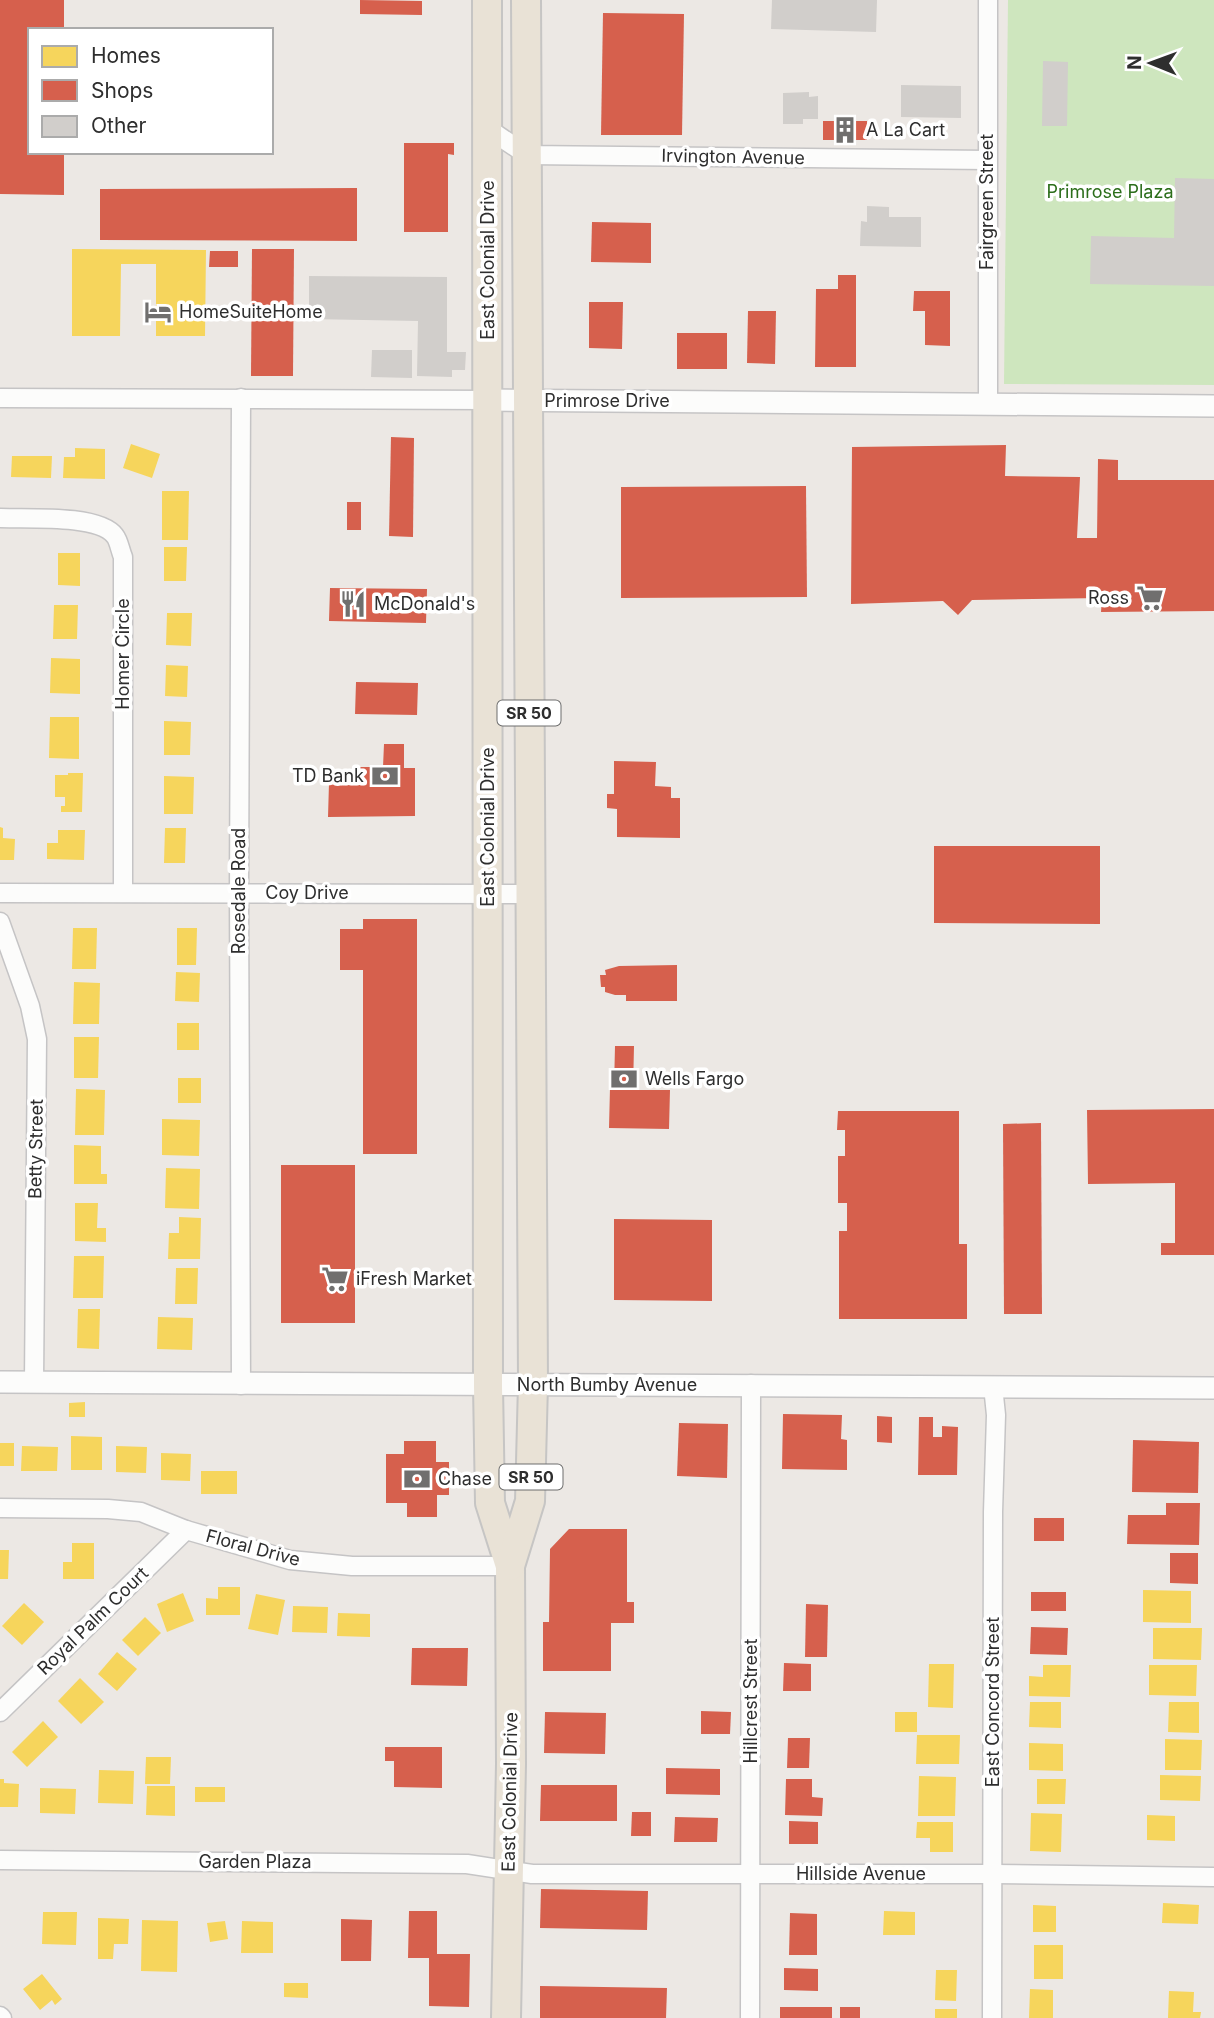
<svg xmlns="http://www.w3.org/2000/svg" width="1214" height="2018" viewBox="0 0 1214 2018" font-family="Inter,sans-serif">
	<rect width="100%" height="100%" fill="#ece8e4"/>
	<!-- green -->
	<polygon fill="#cee6be" points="1008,0 1214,0 1214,385 1004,384"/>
	<!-- homes -->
	<g fill="#f6d55c">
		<polygon points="72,249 206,250 205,336 156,336 156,264 121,264 120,336 72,336"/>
		<polygon points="131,444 160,454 152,478 123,468"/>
		<polygon points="75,448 105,449 105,479 63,478 64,457 75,457"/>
		<polygon points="12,456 52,456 51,478 11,477"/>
		<polygon points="162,491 189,491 188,540 162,540"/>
		<polygon points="164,547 187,547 186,581 164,581"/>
		<polygon points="58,553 80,553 80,586 58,585"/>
		<polygon points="54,605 78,605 77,639 53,639"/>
		<polygon points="167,613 192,613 191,646 166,645"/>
		<polygon points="51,658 80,659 80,694 50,693"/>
		<polygon points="166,665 188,666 187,697 165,696"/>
		<polygon points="50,717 79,717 79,759 49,758"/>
		<polygon points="164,721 191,722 190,755 164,755"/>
		<polygon points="68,773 83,773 82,812 61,812 61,806 65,806 65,797 55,797 55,775 68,775"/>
		<polygon points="164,776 194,777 193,814 164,814"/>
		<polygon points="0,827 3,828 3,838 15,839 14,860 0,860"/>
		<polygon points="165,828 186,828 185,863 164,863"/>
		<polygon points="58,830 85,830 84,860 47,859 47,843 58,843"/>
		<polygon points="73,928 97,928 96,969 72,969"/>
		<polygon points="177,928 197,928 196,965 177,965"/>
		<polygon points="176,972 200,973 199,1002 175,1001"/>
		<polygon points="74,982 100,983 99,1024 73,1024"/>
		<rect x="177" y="1023" width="22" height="27"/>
		<polygon points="74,1037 99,1037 98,1078 74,1078"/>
		<rect x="178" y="1078" width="23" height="25"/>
		<polygon points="76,1089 105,1090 104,1135 75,1135"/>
		<polygon points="162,1119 200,1120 199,1156 162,1155"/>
		<polygon points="74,1145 101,1146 101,1174 107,1174 107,1184 74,1184"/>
		<polygon points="166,1168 200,1169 199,1209 165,1208"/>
		<polygon points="75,1203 98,1203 97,1228 106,1228 106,1242 75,1241"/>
		<polygon points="179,1217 201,1218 200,1259 168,1259 169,1233 179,1233"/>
		<polygon points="74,1256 104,1256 103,1298 73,1298"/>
		<polygon points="176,1268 198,1268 197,1304 175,1304"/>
		<polygon points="78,1309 100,1309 99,1349 77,1348"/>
		<polygon points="158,1317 193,1318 192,1350 157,1349"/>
		<polygon points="85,1402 85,1417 69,1417 69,1403"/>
		<polygon points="71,1436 102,1437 102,1470 71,1470"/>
		<rect x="0" y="1443" width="14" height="23"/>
		<polygon points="22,1446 58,1447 57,1471 21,1471"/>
		<polygon points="116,1446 147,1447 146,1473 116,1472"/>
		<polygon points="161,1453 191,1454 190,1481 161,1480"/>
		<rect x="201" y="1471" width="36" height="23"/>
		<polygon points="72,1543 94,1543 94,1579 63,1579 63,1562 72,1562"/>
		<polygon points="0,1550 9,1550 8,1579 0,1579"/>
		<polygon points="218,1587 240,1587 240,1615 206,1615 206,1598 218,1599"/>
		<polygon points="1143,1590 1191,1591 1191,1623 1143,1622"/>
		<polygon points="183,1593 194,1621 167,1632 157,1604"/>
		<polygon points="256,1594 285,1600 278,1635 248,1629"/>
		<polygon points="24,1603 44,1622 22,1645 2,1626"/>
		<polygon points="293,1606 328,1607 327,1633 292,1632"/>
		<polygon points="338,1613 370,1614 370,1637 337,1636"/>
		<polygon points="145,1617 161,1633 138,1656 122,1640"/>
		<polygon points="1153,1628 1202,1628 1201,1660 1153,1659"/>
		<polygon points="117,1652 137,1669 117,1691 98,1674"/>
		<polygon points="929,1664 954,1664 953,1708 928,1707"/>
		<polygon points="1043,1665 1071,1665 1070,1697 1029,1696 1029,1676 1043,1677"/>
		<polygon points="1149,1665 1197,1665 1196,1696 1149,1695"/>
		<polygon points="80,1678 104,1702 81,1724 58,1701"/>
		<polygon points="1030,1702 1061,1702 1061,1728 1029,1727"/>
		<polygon points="1169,1702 1199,1702 1199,1733 1168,1732"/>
		<rect x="895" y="1712" width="22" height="20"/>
		<polygon points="43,1721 58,1737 27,1767 12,1752"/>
		<polygon points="917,1735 960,1735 959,1764 916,1764"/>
		<polygon points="1165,1739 1202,1740 1201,1770 1165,1770"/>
		<polygon points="1029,1743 1063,1744 1063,1771 1029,1770"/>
		<polygon points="146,1757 171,1757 170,1784 145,1784"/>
		<polygon points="99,1770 134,1771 133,1804 98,1803"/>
		<polygon points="1160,1775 1201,1776 1200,1801 1160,1800"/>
		<polygon points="919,1776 956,1777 955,1816 918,1816"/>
		<polygon points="0,1779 4,1779 4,1783 19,1784 18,1807 0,1807"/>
		<polygon points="1037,1779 1066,1779 1065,1804 1037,1804"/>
		<polygon points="147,1786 175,1786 175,1816 146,1815"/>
		<rect x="195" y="1787" width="30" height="15"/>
		<polygon points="40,1788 76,1789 75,1814 40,1813"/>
		<polygon points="1031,1813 1062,1814 1061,1852 1030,1851"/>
		<polygon points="1147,1815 1175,1816 1175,1841 1147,1840"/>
		<polygon points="917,1822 953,1822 953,1852 930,1852 930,1838 916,1838"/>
		<polygon points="1163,1903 1199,1905 1198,1924 1162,1923"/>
		<polygon points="1033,1905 1056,1906 1056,1932 1033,1932"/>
		<polygon points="884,1911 915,1912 915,1935 883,1935"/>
		<polygon points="43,1912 77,1912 76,1945 42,1944"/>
		<polygon points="98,1918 129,1919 128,1944 114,1944 113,1959 98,1959"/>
		<polygon points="142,1920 178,1921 177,1972 141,1971"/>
		<polygon points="225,1921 228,1939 210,1942 207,1923"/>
		<polygon points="242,1921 273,1922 273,1953 241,1953"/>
		<rect x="1034" y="1945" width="29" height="34"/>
		<polygon points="936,1970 957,1970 956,2001 935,2000"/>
		<polygon points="42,1974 62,1999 55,2005 52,2000 40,2010 23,1989"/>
		<polygon points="284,1983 308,1983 308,1998 284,1997"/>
		<polygon points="1030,1989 1053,1990 1053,2018 1029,2018"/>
		<polygon points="1169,1991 1194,1992 1193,2012 1201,2012 1200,2018 1168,2018"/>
		<rect x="935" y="2009" width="22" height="9"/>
	</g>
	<!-- shops -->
	<g fill="#d6604d">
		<polygon points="0,0 64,0 64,30 30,30 30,152 64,152 64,195 0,194"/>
		<polygon points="360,0 422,1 422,15 360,14"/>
		<polygon points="603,13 684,14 682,135 601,135"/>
		<rect x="823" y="121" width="44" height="19"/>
		<polygon points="404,143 454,143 454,155 448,154 448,232 404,232"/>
		<polygon points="357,188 357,241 100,240 100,189"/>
		<polygon points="592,222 651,223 651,263 591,262"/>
		<polygon points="252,249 294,249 293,376 251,376"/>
		<polygon points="210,251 238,251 238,267 209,267"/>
		<polygon points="838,275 856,275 856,367 815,367 816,289 838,289"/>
		<polygon points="914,291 950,291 950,346 925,345 925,311 913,311"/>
		<polygon points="589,302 623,302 622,349 589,348"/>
		<polygon points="748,311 776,311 775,364 747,363"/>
		<rect x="677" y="333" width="50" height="36"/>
		<polygon points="391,437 414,438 413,537 389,536"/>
		<polygon points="1006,445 1005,476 1080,477 1077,538 1097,538 1098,459 1118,460 1118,480 1214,480 1214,611 1101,612 1102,598 972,600 958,615 943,601 851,604 852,447"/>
		<polygon points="806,486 807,597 621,598 621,487"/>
		<rect x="347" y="502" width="14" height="28"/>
		<polygon points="330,588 427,589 426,623 329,621"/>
		<polygon points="356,682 418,683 417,715 355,714"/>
		<polygon points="384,744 404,744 404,768 415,768 415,816 328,817 329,783 356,783 356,767 383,767"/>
		<polygon points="614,761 656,762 655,786 671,787 671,798 680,798 680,838 617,837 617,809 607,808 607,794 614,794"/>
		<polygon points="934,846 1100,846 1100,924 934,923"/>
		<polygon points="363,919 417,919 417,1154 363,1154 363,970 340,970 340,929 363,929"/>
		<polygon points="677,965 677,1001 626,1001 626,995 615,995 605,992 605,987 601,987 600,975 606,975 605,970 619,966"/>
		<polygon points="615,1046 634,1046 633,1090 670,1090 669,1129 609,1128 610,1088 614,1088"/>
		<polygon points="1214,1109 1214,1255 1161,1255 1161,1243 1175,1243 1175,1183 1088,1184 1087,1110"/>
		<polygon points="838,1111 959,1111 959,1244 967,1244 967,1319 839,1319 839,1231 847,1231 847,1203 838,1203 838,1156 845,1156 845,1130 837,1130"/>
		<polygon points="1041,1123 1042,1314 1004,1314 1003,1124"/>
		<rect x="281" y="1165" width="74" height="158"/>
		<polygon points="614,1219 712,1220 712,1301 614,1300"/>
		<polygon points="783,1414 842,1415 841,1439 847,1440 847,1470 782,1469"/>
		<polygon points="877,1416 892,1417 892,1443 877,1442"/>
		<polygon points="919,1417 933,1417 933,1437 942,1437 942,1426 958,1427 957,1475 918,1475"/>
		<polygon points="679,1423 728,1424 727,1478 677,1476"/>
		<polygon points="1133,1440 1199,1442 1198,1493 1132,1492"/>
		<polygon points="404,1441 436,1441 436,1462 449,1462 449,1495 437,1495 437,1517 407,1517 407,1503 386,1503 386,1454 404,1454"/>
		<polygon points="1166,1503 1200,1503 1199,1545 1127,1544 1128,1515 1166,1515"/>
		<rect x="1034" y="1518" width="30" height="23"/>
		<polygon points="569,1529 627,1529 627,1602 634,1602 634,1623 611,1623 611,1671 543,1671 543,1622 549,1622 550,1549"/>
		<polygon points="1170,1553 1198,1553 1198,1584 1170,1583"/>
		<rect x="1031" y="1592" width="35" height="19"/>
		<polygon points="806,1604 828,1605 827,1657 805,1657"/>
		<polygon points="1031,1627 1068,1628 1067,1655 1030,1654"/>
		<polygon points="412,1648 468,1648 467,1686 411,1685"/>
		<polygon points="784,1663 811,1664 811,1691 783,1691"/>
		<polygon points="701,1711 731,1712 730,1734 701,1734"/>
		<polygon points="545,1712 606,1713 605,1754 544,1753"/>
		<polygon points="788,1738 810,1738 809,1768 787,1768"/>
		<polygon points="385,1747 442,1747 442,1788 394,1787 394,1761 385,1761"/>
		<polygon points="666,1768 720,1769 720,1795 666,1794"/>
		<polygon points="786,1779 812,1779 812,1797 823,1798 822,1816 785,1815"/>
		<polygon points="541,1785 617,1785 617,1821 540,1821"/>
		<polygon points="632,1812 651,1812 651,1836 631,1836"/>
		<polygon points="675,1817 718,1818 717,1842 674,1842"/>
		<polygon points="789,1821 818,1822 818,1844 789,1844"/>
		<polygon points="541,1889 648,1891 647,1930 540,1928"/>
		<polygon points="409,1911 437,1911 437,1954 470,1954 469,2007 429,2006 429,1958 408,1958"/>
		<polygon points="790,1913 817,1914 817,1955 789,1955"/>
		<polygon points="341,1919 372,1920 371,1961 341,1961"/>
		<polygon points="784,1968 818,1969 818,1991 784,1990"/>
		<polygon points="540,1986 667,1988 666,2018 540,2018"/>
		<rect x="780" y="2007" width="52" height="11"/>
		<rect x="840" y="2007" width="20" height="11"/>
	</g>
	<!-- building -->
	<g fill="#d1cecb">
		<polygon points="772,0 877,0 876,32 771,29"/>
		<polygon points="1043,61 1068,62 1067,126 1042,126"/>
		<polygon points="901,85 961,86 961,118 901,117"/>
		<polygon points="809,92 809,97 818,96 818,119 803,119 803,124 783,124 783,93"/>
		<polygon points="1175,178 1214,179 1214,286 1090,284 1091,236 1174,238"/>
		<polygon points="867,206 889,207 889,217 921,217 921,247 860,246 861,221 867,222"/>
		<polygon points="309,276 447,277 447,352 466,352 465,370 452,370 452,377 417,376 418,321 309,319"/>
		<polygon points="372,350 412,350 412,378 371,377"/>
	</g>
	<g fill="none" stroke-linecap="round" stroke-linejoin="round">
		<defs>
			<g id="minor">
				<polyline points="487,128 527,155 987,160"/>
				<polyline points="0,398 488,400"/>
				<polyline points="988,404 988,0"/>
				<path d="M0,518c26,1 99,-4 115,18 4,5 5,14 8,21v335"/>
				<polyline points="0,893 531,894"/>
				<polyline points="0,922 30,1006 37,1039 34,1382"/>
				<polyline points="241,1385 239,893 241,398"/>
				<polyline points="0,1508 108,1509 141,1512 186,1530 290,1560 352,1566 510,1566"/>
				<polyline points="0,1712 186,1530"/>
				<polyline points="0,1860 467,1864 532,1874 993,1874 1214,1877"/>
				<polyline points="0,2016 2,2018"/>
				<polyline points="750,2018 751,1384"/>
				<polyline points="992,2018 993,1512 996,1415 993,1386"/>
			</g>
			<g id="tertiary">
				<polyline points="488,400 1214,406"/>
				<polyline points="0,1382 1214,1388"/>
			</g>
			<g id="trunk">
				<polyline points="487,0 488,1386 490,1503 510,1566 511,1764 506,2018"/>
				<polyline points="510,1566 530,1501 533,1384 526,0"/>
			</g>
		</defs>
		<!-- minor casing -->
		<use href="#minor" stroke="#c5c4c5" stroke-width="21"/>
		<!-- tertiary casing -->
		<use href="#tertiary" stroke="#c5c4c5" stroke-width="24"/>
		<!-- trunk casing -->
		<use href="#trunk" stroke="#c6c5c4" stroke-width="32"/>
		<!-- minor -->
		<use href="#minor" stroke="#fcfcfb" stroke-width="18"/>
		<!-- tertiary -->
		<use href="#tertiary" stroke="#fcfcfb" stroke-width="21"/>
		<!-- trunk -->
		<use href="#trunk" stroke="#e9e2d6" stroke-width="28"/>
	</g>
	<!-- icons -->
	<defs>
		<symbol id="building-bare" viewBox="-9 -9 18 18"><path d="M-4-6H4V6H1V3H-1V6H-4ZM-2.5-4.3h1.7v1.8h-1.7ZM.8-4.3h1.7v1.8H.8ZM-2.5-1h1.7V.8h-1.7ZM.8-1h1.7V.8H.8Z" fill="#706f6e" stroke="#fff" stroke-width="2.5" paint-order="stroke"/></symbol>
		<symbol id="hotel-bare" viewBox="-9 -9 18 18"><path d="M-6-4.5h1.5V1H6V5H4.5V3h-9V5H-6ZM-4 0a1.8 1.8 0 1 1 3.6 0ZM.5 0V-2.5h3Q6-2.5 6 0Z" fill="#706f6e" stroke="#fff" stroke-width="2.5" paint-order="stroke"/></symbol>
		<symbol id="supermarket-bare" viewBox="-9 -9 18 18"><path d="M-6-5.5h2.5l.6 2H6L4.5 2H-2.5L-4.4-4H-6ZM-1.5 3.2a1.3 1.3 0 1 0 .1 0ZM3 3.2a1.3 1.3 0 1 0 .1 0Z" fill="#706f6e" stroke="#fff" stroke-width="2.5" paint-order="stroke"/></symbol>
		<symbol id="restaurant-bare" viewBox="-9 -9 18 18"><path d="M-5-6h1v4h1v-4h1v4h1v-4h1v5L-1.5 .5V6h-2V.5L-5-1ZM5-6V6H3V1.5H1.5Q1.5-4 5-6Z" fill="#706f6e" stroke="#fff" stroke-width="2.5" paint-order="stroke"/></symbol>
		<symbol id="bank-bare" viewBox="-9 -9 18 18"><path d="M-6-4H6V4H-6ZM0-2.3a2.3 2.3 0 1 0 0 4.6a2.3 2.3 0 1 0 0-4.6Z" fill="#706f6e" stroke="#fff" stroke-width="2.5" paint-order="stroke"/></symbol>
	</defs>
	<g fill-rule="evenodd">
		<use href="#building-bare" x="826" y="111" width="38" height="38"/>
		<use href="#hotel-bare" x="139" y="293" width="38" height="38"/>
		<use href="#supermarket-bare" x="1131" y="579" width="38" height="38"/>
		<use href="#restaurant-bare" x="334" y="585" width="38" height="38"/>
		<use href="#bank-bare" x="366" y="757" width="38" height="38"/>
		<use href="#bank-bare" x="605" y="1060" width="38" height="38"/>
		<use href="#supermarket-bare" x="316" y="1260" width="38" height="38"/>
		<use href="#bank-bare" x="398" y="1460" width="38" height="38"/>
	</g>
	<g text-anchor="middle" stroke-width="7" stroke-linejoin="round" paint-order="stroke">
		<!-- shield labels -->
		<g fill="#fff" stroke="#6d6d6d" stroke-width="2">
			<rect x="497.5" y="700.5" width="63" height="25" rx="5"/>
			<rect x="499.5" y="1464.5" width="63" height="25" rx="5"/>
		</g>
		<g font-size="16" font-weight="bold" fill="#2e2e2e">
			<text x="529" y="719">SR 50</text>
			<text x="531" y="1483">SR 50</text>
		</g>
		<!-- poi labels -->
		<g font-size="18" fill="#2e2e2e" stroke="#fff" text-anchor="start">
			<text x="866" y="136">A La Cart</text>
			<text x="179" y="318">HomeSuiteHome</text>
			<text x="1129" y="604" text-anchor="end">Ross</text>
			<text x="374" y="610">McDonald's</text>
			<text x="364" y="782" text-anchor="end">TD Bank</text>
			<text x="645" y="1085">Wells Fargo</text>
			<text x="356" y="1285">iFresh Market</text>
			<text x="438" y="1485">Chase</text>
		</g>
		<!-- street labels -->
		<g font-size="18" fill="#2e2e2e" stroke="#fff">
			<text transform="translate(733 157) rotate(1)" y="6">Irvington Avenue</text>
			<text transform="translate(987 202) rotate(-90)" y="6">Fairgreen Street</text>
			<text transform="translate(488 260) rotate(-90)" y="6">East Colonial Drive</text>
			<text x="607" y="407">Primrose Drive</text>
			<text transform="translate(123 654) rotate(-90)" y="6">Homer Circle</text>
			<text transform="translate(488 827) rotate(-90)" y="6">East Colonial Drive</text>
			<text transform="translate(239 891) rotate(-90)" y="6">Rosedale Road</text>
			<text x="307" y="899">Coy Drive</text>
			<text transform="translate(36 1149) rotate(-89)" y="6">Betty Street</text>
			<text x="607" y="1391">North Bumby Avenue</text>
			<text transform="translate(253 1548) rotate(15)" y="6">Floral Drive</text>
			<text transform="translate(93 1621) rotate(-44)" y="6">Royal Palm Court</text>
			<text transform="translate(751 1701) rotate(-90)" y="6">Hillcrest Street</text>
			<text transform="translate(993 1702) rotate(-90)" y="6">East Concord Street</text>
			<text transform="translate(510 1792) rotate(-89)" y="6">East Colonial Drive</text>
			<text x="255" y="1868">Garden Plaza</text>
			<text x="861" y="1880">Hillside Avenue</text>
		</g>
		<!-- park labels -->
		<g font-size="18" fill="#2c6e1b" stroke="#fff">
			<text x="1110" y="198">Primrose Plaza</text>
		</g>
	</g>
	<!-- legend -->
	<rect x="28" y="28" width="245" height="126" fill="#ffffff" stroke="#ababab" stroke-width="2"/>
	<rect x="42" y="46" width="35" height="21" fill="#f6d55c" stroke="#ababab" stroke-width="2"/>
	<text x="91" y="63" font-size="21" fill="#2e2e2e">Homes</text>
	<rect x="42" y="80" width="35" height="21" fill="#d6604d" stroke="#ababab" stroke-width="2"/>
	<text x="91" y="98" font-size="21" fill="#2e2e2e">Shops</text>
	<rect x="42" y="116" width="35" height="21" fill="#d1cecb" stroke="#ababab" stroke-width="2"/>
	<text x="91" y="133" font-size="21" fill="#2e2e2e">Other</text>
	<!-- north arrow -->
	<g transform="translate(1151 63) rotate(271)" stroke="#ffffff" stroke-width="5" paint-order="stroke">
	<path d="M0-5L12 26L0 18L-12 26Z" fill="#2e2e2e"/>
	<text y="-10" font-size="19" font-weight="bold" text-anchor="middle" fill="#2e2e2e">N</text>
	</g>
</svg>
